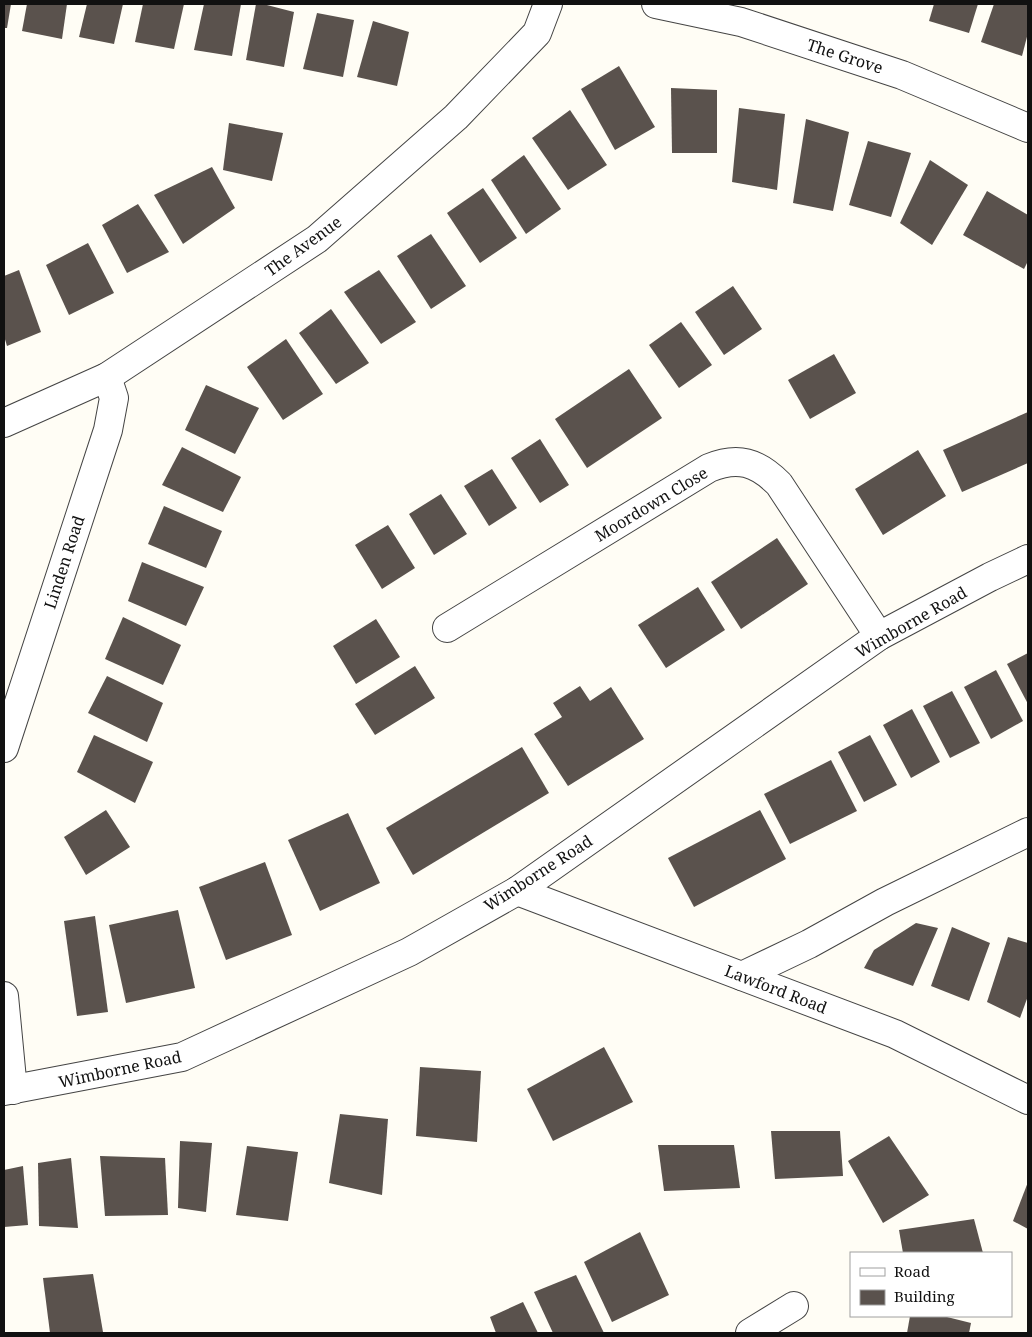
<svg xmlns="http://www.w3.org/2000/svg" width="1032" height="1337" viewBox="0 0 1032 1337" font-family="'Noto Serif',serif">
	<rect width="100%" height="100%" fill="#fffdf5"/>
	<!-- building -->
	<g fill="#5a524d">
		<polygon points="4,4 11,4 7,28 4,28"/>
		<polygon points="27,4 67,4 62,39 22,31"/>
		<polygon points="87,4 123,4 114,44 79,37"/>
		<polygon points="143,4 184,4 174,49 135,42"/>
		<polygon points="204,4 241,4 232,56 194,50"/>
		<polygon points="256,4 263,4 294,12 284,67 246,60"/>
		<polygon points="934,4 978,4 969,33 929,21"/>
		<polygon points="994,4 1028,4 1028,33 1022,56 981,42"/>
		<polygon points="317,13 354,20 343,77 303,69"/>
		<polygon points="373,21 409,32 397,86 357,77"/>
		<polygon points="619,66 655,127 615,150 581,89"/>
		<polygon points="671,88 717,90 717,153 672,153"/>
		<polygon points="739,108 785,114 777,190 732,182"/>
		<polygon points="570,110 607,165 568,190 532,138"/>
		<polygon points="806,119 849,132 833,211 793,203"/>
		<polygon points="229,123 283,133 272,181 223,170"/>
		<polygon points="868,141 911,153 891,217 849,205"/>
		<polygon points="524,155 561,209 526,234 491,180"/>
		<polygon points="930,160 968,185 932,245 900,223"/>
		<polygon points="212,167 235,208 183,244 154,195"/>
		<polygon points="483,188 517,238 480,263 447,213"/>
		<polygon points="987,191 1028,215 1028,261 1024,269 963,235"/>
		<polygon points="138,204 169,252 127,273 102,225"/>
		<polygon points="431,234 466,286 431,309 397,256"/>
		<polygon points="88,243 114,293 69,315 46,265"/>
		<polygon points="19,270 41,332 7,346 4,336 4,276"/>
		<polygon points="379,270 416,322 381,344 344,292"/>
		<polygon points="733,286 762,329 724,355 695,312"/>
		<polygon points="331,309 369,363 336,384 299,333"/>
		<polygon points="681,322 712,365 679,388 649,345"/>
		<polygon points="286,339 323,394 283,420 247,367"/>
		<polygon points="834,354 856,393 810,419 788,380"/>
		<polygon points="629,369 662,418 587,468 555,419"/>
		<polygon points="206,385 259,408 235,454 185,430"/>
		<polygon points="1028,412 1028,463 962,492 943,450"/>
		<polygon points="540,439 569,485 540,503 511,458"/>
		<polygon points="182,447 241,477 223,512 162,485"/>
		<polygon points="918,450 946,496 883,535 855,489"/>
		<polygon points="492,469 517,508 489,526 464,486"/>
		<polygon points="441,494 467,534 434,555 409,514"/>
		<polygon points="164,506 222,531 206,568 148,544"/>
		<polygon points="388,525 415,568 382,589 355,545"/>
		<polygon points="777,538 808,584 741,629 711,582"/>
		<polygon points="142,562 204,587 186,626 128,601"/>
		<polygon points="698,587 725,630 666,668 638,625"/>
		<polygon points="123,617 181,645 163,685 105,659"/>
		<polygon points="376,619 400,657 356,684 333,646"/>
		<polygon points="1028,653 1028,704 1007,664"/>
		<polygon points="415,666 435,698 375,735 355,704"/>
		<polygon points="996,670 1023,721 991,739 964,687"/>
		<polygon points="107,676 163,703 147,742 88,713"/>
		<polygon points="580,686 590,701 611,687 644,739 568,786 534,734 562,717 553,703"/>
		<polygon points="952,691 980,743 950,758 923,706"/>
		<polygon points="912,709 940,762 911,778 883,725"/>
		<polygon points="94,735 153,762 135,803 77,772"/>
		<polygon points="870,735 897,785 864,802 838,752"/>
		<polygon points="522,747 549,793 413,875 386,828"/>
		<polygon points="831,760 857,811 790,844 764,794"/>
		<polygon points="106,810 130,847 86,875 64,837"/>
		<polygon points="760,810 786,859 694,907 668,858"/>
		<polygon points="348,813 380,883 320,911 288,840"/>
		<polygon points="265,862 292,935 226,960 199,887"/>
		<polygon points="178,910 195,988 126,1003 109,925"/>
		<polygon points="95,916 108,1012 77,1016 64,921"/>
		<polygon points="916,923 938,928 913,986 864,968 874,950"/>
		<polygon points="952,927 990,943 969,1001 931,986"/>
		<polygon points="1008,937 1028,943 1028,996 1020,1018 987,1002"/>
		<polygon points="604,1047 633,1102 553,1141 527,1089"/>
		<polygon points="420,1067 481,1071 477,1142 416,1136"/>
		<polygon points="340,1114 388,1119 382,1195 329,1183"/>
		<polygon points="771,1131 840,1131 843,1176 775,1179"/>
		<polygon points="889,1136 929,1195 883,1223 848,1161"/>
		<polygon points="180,1141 212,1143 206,1212 178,1208"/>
		<polygon points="658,1145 734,1145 740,1188 664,1191"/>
		<polygon points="247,1146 298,1152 288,1221 236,1215"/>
		<polygon points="100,1156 165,1158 168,1215 105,1216"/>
		<polygon points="71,1158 78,1228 39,1226 38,1163"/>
		<polygon points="23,1166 28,1225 4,1227 4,1170"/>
		<polygon points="1028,1182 1028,1229 1013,1221"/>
		<polygon points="974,1219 983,1253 903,1253 899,1230"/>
		<polygon points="640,1232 669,1295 612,1322 584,1262"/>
		<polygon points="93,1274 103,1332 91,1333 50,1333 43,1278"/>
		<polygon points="576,1275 604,1333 553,1333 534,1292"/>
		<polygon points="523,1302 538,1333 496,1333 490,1317"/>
		<polygon points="910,1316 943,1316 971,1323 969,1333 907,1333"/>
	</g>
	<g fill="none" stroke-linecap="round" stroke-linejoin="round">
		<defs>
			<g id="minor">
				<polyline points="656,4 741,22 902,75 1028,128"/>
				<polyline points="4,423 107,377 317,239 456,117 537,33 548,4"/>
				<path d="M447,628l262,-160c29,-12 48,-6 70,16l100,152"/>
				<polyline points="4,748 108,430 114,398 107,377"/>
				<polyline points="517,891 895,1034 1028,1100"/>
				<polyline points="742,976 809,944 885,902 1028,832"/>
				<polyline points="4,996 13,1090"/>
				<polyline points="4,1091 182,1057 409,952 517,891 879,636 990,577 1028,559"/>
				<polyline points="750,1333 794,1306"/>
			</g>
		</defs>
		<!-- minor casing -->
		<use href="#minor" stroke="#444" stroke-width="30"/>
		<!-- minor -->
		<use href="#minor" stroke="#fff" stroke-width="28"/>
	</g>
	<g text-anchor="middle" stroke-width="5" stroke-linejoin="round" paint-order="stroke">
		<!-- street labels -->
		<g font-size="16" fill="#111" stroke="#fff">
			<text transform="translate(845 56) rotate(18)" y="6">The Grove</text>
			<text transform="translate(303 246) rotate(-36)" y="6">The Avenue</text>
			<text transform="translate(651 504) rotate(-31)" y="6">Moordown Close</text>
			<text transform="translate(64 562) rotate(-72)" y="6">Linden Road</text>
			<text transform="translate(911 622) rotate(-30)" y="6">Wimborne Road</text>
			<text transform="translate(538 873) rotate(-33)" y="6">Wimborne Road</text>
			<text transform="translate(776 989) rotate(21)" y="6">Lawford Road</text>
			<text transform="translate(120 1069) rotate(-12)" y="6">Wimborne Road</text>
		</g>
	</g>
	<!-- border -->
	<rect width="1032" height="1337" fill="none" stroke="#111111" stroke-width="10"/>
	<!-- legend -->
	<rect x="850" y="1252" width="162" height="65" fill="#ffffff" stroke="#a0a0a0"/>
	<rect x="860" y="1268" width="25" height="8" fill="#ffffff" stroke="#a0a0a0"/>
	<text x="894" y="1277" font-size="15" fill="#111111">Road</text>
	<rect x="860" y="1290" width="25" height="15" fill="#5a524d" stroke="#a0a0a0"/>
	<text x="894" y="1302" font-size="15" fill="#111111">Building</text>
</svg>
